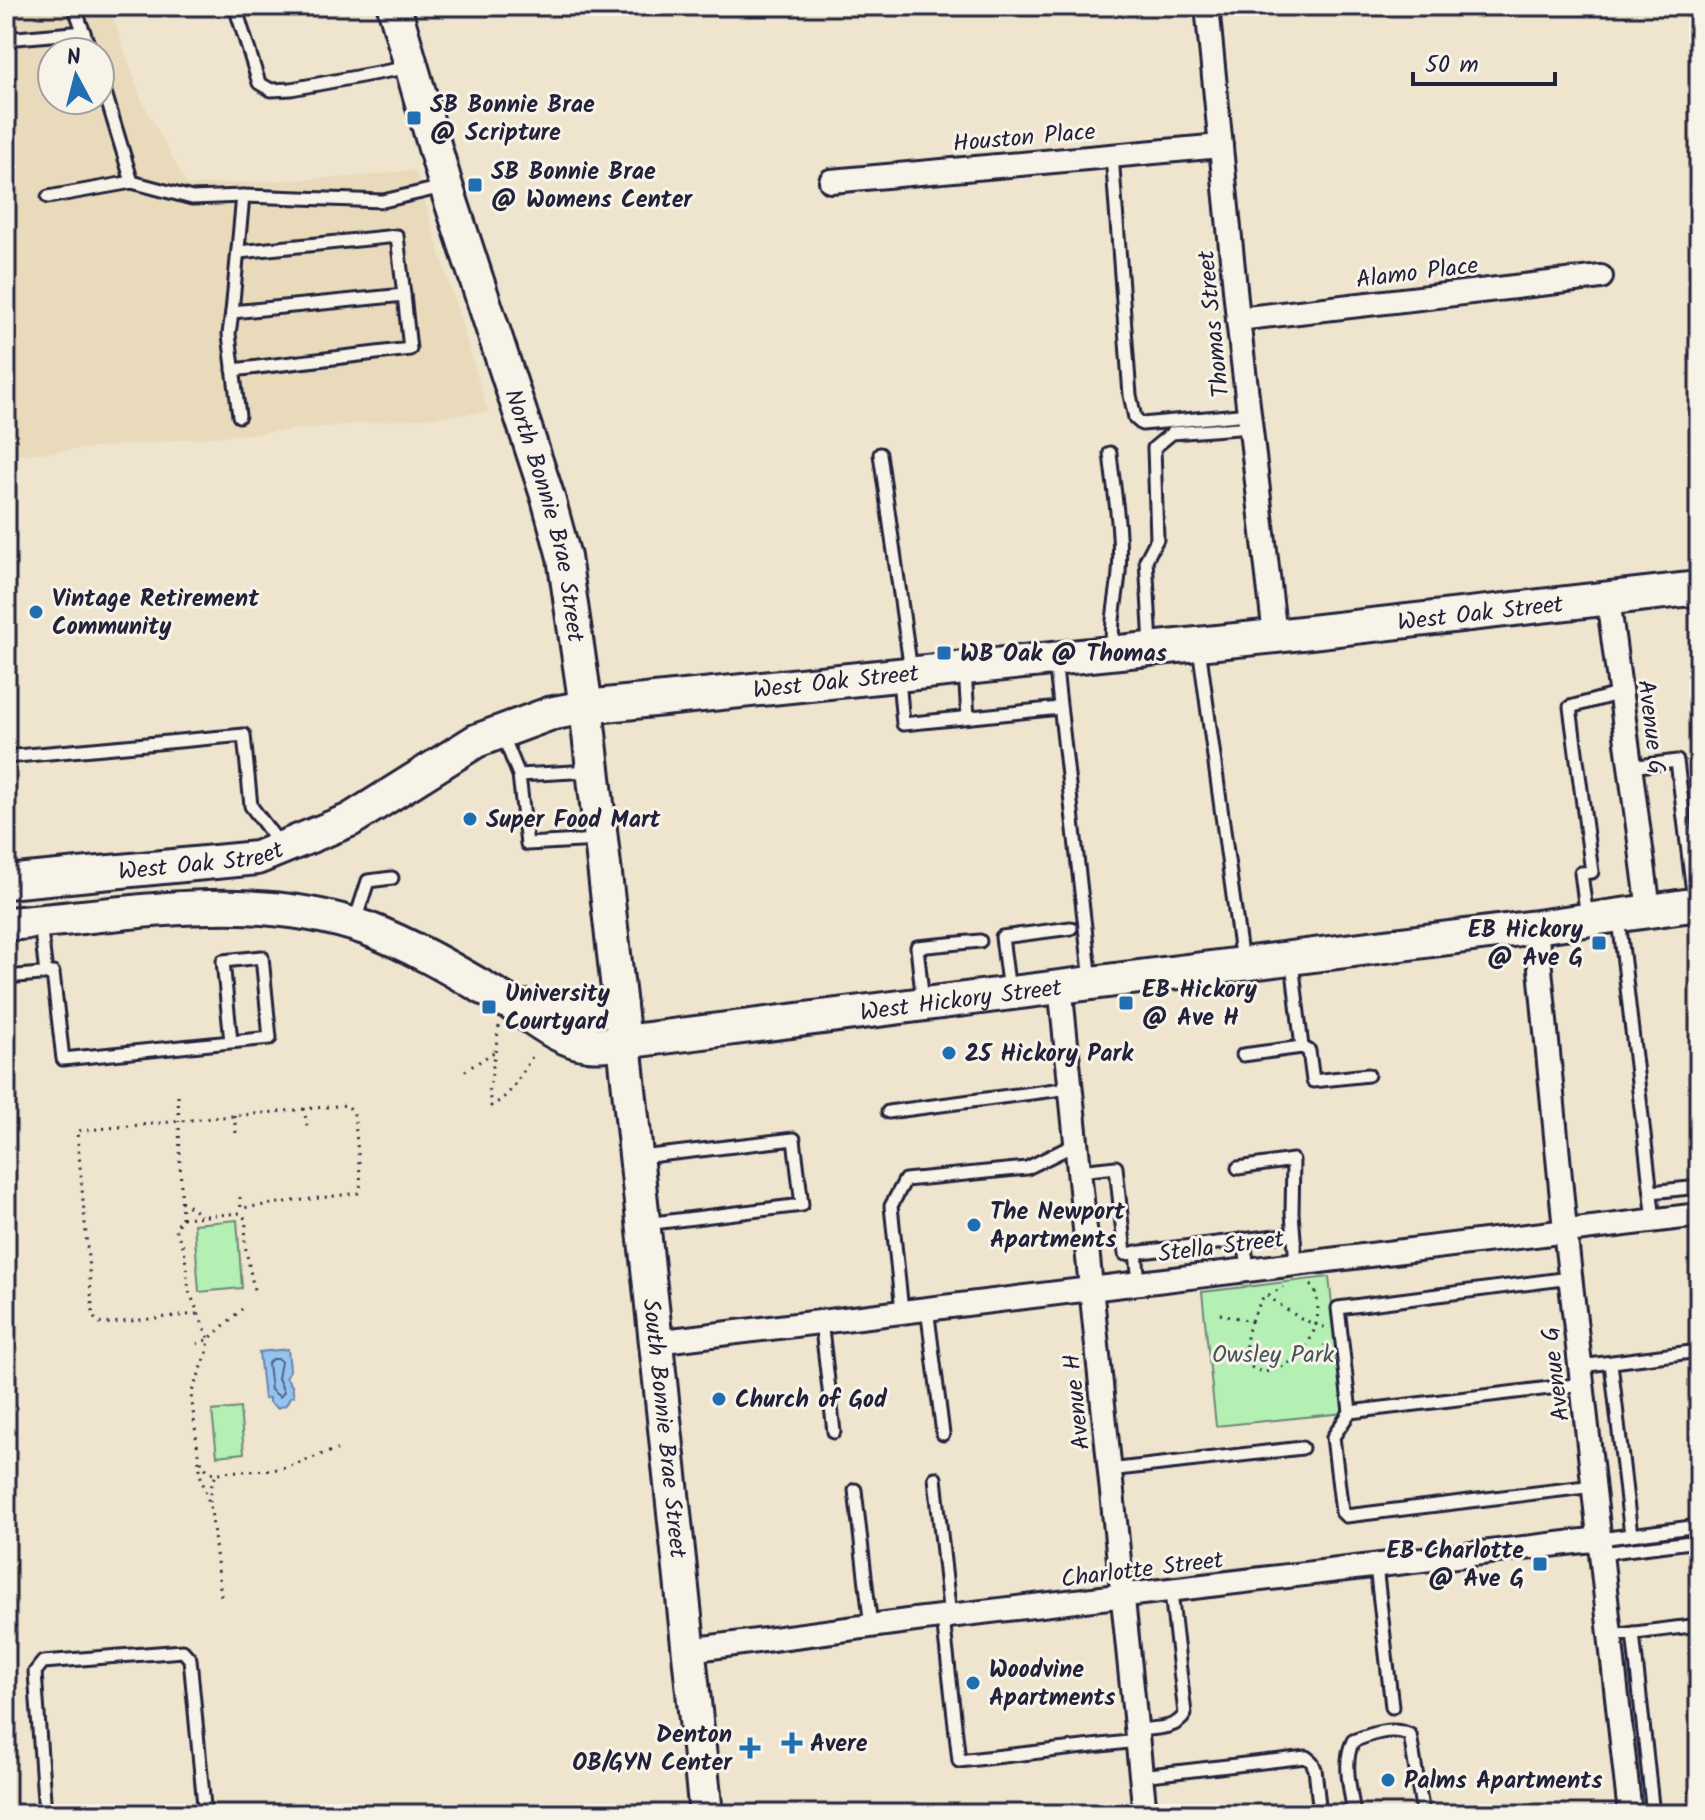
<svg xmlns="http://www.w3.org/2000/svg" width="1705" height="1820" viewBox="0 0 1705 1820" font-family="Kalam,sans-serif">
	<rect width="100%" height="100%" fill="#efe4ce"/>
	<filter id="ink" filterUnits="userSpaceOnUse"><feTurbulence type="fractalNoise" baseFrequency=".0125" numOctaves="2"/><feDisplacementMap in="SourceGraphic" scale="16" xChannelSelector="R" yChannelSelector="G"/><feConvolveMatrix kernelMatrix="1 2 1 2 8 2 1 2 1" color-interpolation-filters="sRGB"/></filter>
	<g filter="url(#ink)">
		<!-- built -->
		<path fill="#e9dabc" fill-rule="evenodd" d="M6,6h103l32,93 46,86 165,-8 63,-7 73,242 -482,44zM52,52h48v48h-48z"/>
		<!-- green -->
		<g fill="#b4efb3" stroke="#6b8877" stroke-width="2">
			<polygon points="237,1220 242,1288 199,1292 194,1224"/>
			<polygon points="1329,1277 1344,1413 1216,1426 1202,1292"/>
			<polygon points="240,1408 244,1453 217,1456 212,1411"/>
		</g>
		<!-- water -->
		<polygon fill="#95c4f0" stroke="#6783a8" stroke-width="2" points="288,1349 290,1370 286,1377 292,1386 294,1396 290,1397 286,1405 277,1408 269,1402 269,1398 264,1399 259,1352"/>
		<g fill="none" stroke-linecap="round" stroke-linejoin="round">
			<!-- shore -->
			<polygon stroke="#506383" stroke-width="2" points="272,1359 279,1359 281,1362 278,1378 284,1392 280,1397 271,1390 268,1363"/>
			<defs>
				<g id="service">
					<polyline points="74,6 91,52"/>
					<polyline points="239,6 238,16 259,83 271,90 291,89 410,67"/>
					<polyline points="6,39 84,32"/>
					<polyline points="1112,155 1130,395 1135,418 1142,424 1249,414"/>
					<polyline points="132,182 192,198 243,196 383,201 443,187"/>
					<polyline points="48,197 132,182 100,76"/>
					<polyline points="239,252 397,236 404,295"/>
					<polyline points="232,312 229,334 239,416"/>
					<polyline points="233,370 410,349 404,295 232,312 243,196"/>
					<path d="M1110,453c4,39 12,80 9,120 -2,26 -9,49 -6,75"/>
					<polyline points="880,454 911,671"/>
					<polyline points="1151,644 1146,560 1157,539 1154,448 1172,433 1251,427"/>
					<polyline points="1199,647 1242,962"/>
					<polyline points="1055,660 1091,981"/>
					<polyline points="965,670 968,717"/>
					<polyline points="899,679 903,724 1060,708"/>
					<polyline points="503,736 519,775 527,844 598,840"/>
					<polyline points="6,757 244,735 251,806 281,846"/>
					<polyline points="1631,767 1677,761 1694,901"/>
					<polyline points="519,775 591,771"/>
					<polyline points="1587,918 1581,873 1592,872 1570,707 1621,693"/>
					<polyline points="1619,919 1654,1220"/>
					<polyline points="355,921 368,881 392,878"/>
					<polyline points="40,922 46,974"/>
					<polyline points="1292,962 1302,1047 1309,1051 1313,1081 1368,1075"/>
					<polyline points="6,977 53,973 63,1059 270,1038 262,957 223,961 231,1042"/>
					<polyline points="1009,991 1002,937 1071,928"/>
					<polyline points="923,1003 917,947 980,941"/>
					<polyline points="1243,1055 1302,1047"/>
					<polyline points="888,1112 1070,1088"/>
					<polyline points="641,1157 794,1139 802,1205 645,1224"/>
					<polyline points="1238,1168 1293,1160 1292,1213 1296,1263"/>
					<polyline points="1079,1171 1116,1167 1125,1254 1292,1234"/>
					<polyline points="1651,1192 1699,1187"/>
					<polyline points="1244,1239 1248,1269"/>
					<polyline points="1136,1252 1139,1283"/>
					<polyline points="1570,1278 1338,1308 1350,1412 1333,1437 1342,1512 1346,1516 1594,1486"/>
					<polyline points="927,1308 943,1434"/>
					<polyline points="902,1311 891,1206 905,1180 1027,1168 1076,1144"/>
					<polyline points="821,1321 834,1432"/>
					<polyline points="1611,1363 1631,1535"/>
					<polyline points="1581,1366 1699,1351"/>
					<polyline points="1350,1412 1583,1384"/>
					<polyline points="1109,1470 1302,1448"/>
					<polyline points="935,1478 950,1617"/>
					<polyline points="855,1490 871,1627"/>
					<polyline points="1600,1539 1699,1526"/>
					<polyline points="1602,1553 1699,1541"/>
					<polyline points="1376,1566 1392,1707"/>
					<polyline points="943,1618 959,1761 1137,1741"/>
					<polyline points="1633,1633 1653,1814"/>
					<polyline points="1611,1636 1699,1625"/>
					<path d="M1136,1730c17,-2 40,0 49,-16l-14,-122"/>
					<polyline points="1141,1776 1306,1757 1312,1762 1315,1769 1320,1814"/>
					<polyline points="45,1814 35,1672 43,1662 183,1651 190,1659 204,1806 201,1814"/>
					<path d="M1354,1814c-3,-23 -12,-51 -1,-73 18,-7 39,-15 57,-6l13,79"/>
				</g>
				<g id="minor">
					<polyline points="1207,6 1238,319 1275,636"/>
					<polyline points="831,181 1221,146"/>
					<polyline points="1238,319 1601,277"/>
					<polyline points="1608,598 1649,910"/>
					<polyline points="1536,927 1565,1230 1630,1814"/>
					<polyline points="1060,985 1145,1814"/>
					<polyline points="655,1342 1699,1215"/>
					<polyline points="689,1650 915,1620 1600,1539"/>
				</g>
				<g id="secondary">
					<path id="s1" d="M394,6l52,180 102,312 16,59 22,150 38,335 82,772"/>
					<path id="s2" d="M6,882l251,-24 93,-38 126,-79 73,-27 37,-7 689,-71 424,-48"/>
					<path id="s3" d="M6,924c120,-8 244,-37 362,5 48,18 95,47 140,73 26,15 49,38 80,42 11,2 25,-1 36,-2l912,-115 163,-23"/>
					<path d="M525,1007c34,8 62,12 95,-1"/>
				</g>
			</defs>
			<!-- service casing -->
			<use href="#service" stroke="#22223b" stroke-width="17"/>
			<!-- minor casing -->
			<use href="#minor" stroke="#22223b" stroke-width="28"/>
			<!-- secondary casing -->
			<use href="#secondary" stroke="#22223b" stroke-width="38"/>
			<!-- path -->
			<g stroke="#22223b" stroke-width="3" stroke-dasharray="2 6" stroke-linecap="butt">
				<path d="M499,1026l-10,66 2,14c22,-11 29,-31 42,-51"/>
				<polyline points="465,1071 494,1052"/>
				<polyline points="178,1096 182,1218 175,1229 184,1248 189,1291 209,1339 207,1354 191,1394 201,1477 211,1510 221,1596"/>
				<polyline points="304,1108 307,1126"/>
				<polyline points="234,1115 236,1133"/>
				<polyline points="240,1197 241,1209"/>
				<polyline points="181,1201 201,1215"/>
				<polyline points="182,1218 241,1213 246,1220 245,1245 254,1290"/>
				<polyline points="1267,1296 1301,1319 1326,1328"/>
				<polyline points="197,1314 102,1324 97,1322 93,1316 77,1131 347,1105 354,1113 361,1184 358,1193 241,1208"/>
				<polyline points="1220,1314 1251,1321 1262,1299 1283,1287"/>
				<path d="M1251,1321c-3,11 -7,25 -5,37 10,37 90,-7 68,-71l-8,-4"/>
				<polyline points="197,1344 209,1339 242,1309"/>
				<polyline points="1319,1366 1315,1361 1325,1345"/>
				<path d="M201,1461l6,9 9,4 8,-2c19,-2 39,0 58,-4 20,-4 35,-14 55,-18"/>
				<polyline points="210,1502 212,1484 216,1475"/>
			</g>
			<!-- service -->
			<use href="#service" stroke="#f7f3e8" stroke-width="11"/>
			<!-- minor -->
			<use href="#minor" stroke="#f7f3e8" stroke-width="22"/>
			<!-- secondary -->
			<use href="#secondary" stroke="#f7f3e8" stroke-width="32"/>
		</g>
	</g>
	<!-- markers -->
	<g fill="#1f6fb2" stroke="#f7f3e8" stroke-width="3">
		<rect x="406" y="110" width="16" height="16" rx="4"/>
		<rect x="467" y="177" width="16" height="16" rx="4"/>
		<circle cx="36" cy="612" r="8"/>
		<rect x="936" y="645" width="16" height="16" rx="4"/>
		<circle cx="470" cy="819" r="8"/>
		<rect x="1591" y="935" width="16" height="16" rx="4"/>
		<rect x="1118" y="995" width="16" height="16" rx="4"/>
		<rect x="481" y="999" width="16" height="16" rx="4"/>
		<circle cx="949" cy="1053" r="8"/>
		<circle cx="974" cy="1225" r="8"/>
		<circle cx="719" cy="1399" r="8"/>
		<rect x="1532" y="1556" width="16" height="16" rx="4"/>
		<circle cx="973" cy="1683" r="8"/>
		<path d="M788 1731h8v8h8v8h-8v8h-8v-8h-8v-8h8z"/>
		<path d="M746 1736h8v8h8v8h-8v8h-8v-8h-8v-8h8z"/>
		<circle cx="1388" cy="1780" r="8"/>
	</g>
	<g text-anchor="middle" stroke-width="6" stroke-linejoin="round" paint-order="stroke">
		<!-- poi labels -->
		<g font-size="24" font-weight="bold" fill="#22223b" stroke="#f7f3e8" text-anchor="start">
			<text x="430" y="112">SB Bonnie Brae<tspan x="430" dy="28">@ Scripture</tspan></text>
			<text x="491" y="179">SB Bonnie Brae<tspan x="491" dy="28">@ Womens Center</tspan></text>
			<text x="52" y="606">Vintage Retirement<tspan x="52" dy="28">Community</tspan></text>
			<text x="960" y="661">WB Oak @ Thomas</text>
			<text x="486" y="827">Super Food Mart</text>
			<text x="1583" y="937" text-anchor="end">EB Hickory<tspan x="1583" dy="28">@ Ave G</tspan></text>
			<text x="1142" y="997">EB Hickory<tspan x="1142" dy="28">@ Ave H</tspan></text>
			<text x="505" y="1001">University<tspan x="505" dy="28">Courtyard</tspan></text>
			<text x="965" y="1061">25 Hickory Park</text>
			<text x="990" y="1219">The Newport<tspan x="990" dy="28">Apartments</tspan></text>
			<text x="735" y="1407">Church of God</text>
			<text x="1524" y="1558" text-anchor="end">EB Charlotte<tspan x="1524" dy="28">@ Ave G</tspan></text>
			<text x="989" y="1677">Woodvine<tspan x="989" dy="28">Apartments</tspan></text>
			<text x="732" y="1742" text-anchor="end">Denton<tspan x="732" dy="28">OB/GYN Center</tspan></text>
			<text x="810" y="1751">Avere</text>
			<text x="1404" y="1788">Palms Apartments</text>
		</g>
		<!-- street labels -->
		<g font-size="24" fill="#22223b" stroke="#f7f3e8">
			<text transform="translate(1024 137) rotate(-5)" y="8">Houston Place</text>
			<text transform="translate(1417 272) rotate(-7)" y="8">Alamo Place</text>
			<text transform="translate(1213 324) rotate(-96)" y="8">Thomas Street</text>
			<text dy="8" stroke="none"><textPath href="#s1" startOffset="532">North Bonnie Brae Street</textPath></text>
			<text dy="8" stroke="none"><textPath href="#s2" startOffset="1516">West Oak Street</textPath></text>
			<text dy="8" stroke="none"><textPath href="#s2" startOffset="868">West Oak Street</textPath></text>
			<text transform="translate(1652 727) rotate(83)" y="8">Avenue G</text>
			<text dy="8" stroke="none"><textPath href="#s2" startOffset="196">West Oak Street</textPath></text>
			<text dy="8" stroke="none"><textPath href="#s3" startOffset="990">West Hickory Street</textPath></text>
			<text transform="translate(1221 1246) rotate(-7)" y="8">Stella Street</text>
			<text transform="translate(1555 1374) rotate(-97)" y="8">Avenue G</text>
			<text transform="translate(1076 1402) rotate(-96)" y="8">Avenue H</text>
			<text dy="8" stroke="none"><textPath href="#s1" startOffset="1454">South Bonnie Brae Street</textPath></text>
			<text transform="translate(1142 1569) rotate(-7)" y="8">Charlotte Street</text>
		</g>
		<!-- park labels -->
		<g font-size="24" fill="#465559" stroke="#f7f3e8">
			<text x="1273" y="1362">Owsley Park</text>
		</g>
	</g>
	<!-- margin -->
	<rect width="1705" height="1820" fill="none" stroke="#f7f3e8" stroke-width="32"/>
	<rect x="16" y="16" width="1673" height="1788" fill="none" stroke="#22223b" stroke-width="3" filter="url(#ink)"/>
	<!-- north arrow -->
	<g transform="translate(76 76) rotate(353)"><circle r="38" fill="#f7f3e8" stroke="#a29fa3" stroke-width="2"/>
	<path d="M0-6L14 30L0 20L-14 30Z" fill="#1f6fb2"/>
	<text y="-12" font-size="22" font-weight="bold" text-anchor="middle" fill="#22223b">N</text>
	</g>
	<!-- scale -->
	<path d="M1413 72v12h142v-12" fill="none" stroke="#22223b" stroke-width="4"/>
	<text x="1425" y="72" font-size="24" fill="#22223b" stroke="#f7f3e8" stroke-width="6" paint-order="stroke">50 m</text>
</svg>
